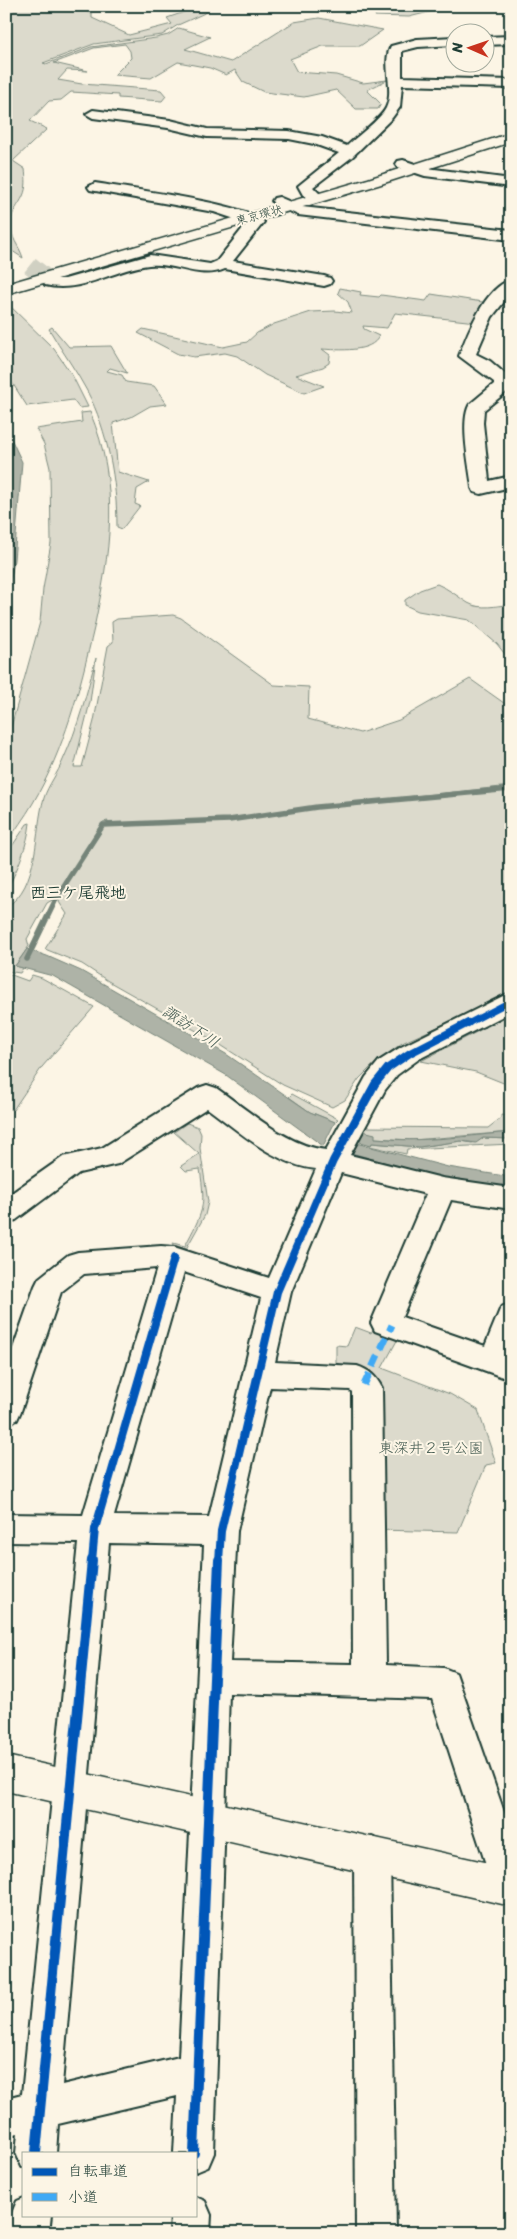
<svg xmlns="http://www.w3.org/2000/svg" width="517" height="2239" viewBox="0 0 517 2239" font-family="Sriracha,'Klee One',sans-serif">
	<rect width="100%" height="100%" fill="#fcf5e5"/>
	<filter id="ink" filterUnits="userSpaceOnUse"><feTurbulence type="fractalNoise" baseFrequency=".02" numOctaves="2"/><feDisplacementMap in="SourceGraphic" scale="10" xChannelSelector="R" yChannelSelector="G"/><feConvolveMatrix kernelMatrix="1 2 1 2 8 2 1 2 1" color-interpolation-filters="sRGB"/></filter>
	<g filter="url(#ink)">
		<!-- green -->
		<g fill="#dcdacc" stroke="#7e8c80">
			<path d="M6,6h65l21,8v4l37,17 43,-11 -5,-6 29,-10 10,2 1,2 -29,13 -16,10 -68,9 -51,19 3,1 45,-17 65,-9 12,-3 11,-7 31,9 -25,12 46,13 63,-40 25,-4 64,12 -23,16h-37l-33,13 7,13 39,3 27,8 24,-3 -20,10 14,14 -3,5h-22l-20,-19 -32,7 -40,-5 -21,-10 -8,-12 -9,5 -16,-7 -32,-6 -27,16 -37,-3 17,-17 -1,-7 -5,-7 -31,4 -40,15 34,8 -21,-1 -9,10 24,4 79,6 5,6 -4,5 -44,-3v-3l-47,-3 -10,8 -12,1 -19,20 17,8 -34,32 12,8c1,10 2,18 -2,27 -4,9 -11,15 -12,25 -1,19 8,23 12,37l-17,-11z"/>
			<polygon points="377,6 438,6 437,10 409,17 375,16 379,7"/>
			<path d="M340,288l21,4 -1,3 19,2 2,-2 45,6 5,-7 58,9 -13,19 -81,-9 -8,15 -24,-2 1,3 15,7c-7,17 -41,14 -57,13l8,6 -1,8 -6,4 -27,8 28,11 -20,7 -39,-18 -28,-19 -12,-3 -31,4 -16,-3 -40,-21 5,-4 80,18 24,-5 10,-9 17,-9 37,-12 24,-1 17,2 -4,-11 -10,-9z"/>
			<polygon points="6,302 54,349 72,375 88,407 79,408 73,400 27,406 6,373"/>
			<path d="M52,327l17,20 42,-1 16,27 -17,-5 -3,3 15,4 4,7 28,4 13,18 -17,2 -19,11 -18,6 5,49 31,10 -12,7 -2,15 5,2 -18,23 -5,-2c0,-45 -9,-96 -30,-136 -11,-21 -26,-41 -38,-62z"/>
			<path d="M90,412c31,73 20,141 4,216 -14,60 -29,120 -61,175 -8,14 -18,27 -27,41v-99l34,-123 3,-33 8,-46 -1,-75 -6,-24 -8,-15 46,-7 -1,-9z"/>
			<path d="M437,584c12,5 20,12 31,19 12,7 29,3 43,1v58l-14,-18 -28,-24 -51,-9 -13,-6v-5l15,-10z"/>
			<path d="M173,615l8,3 93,67 35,2 -1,32 52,14 39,-13 71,-41 41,29v78l-202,21 2,2 200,-20v202l-49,25 -60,27 -31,24 -12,12 -14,21 -13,7 -49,-22 -67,-43 -108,-61 -26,-17 -37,-15 22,-35 -8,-12 4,-12 45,-69 -5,1 -49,77 -7,4 -20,36 2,7 -14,20 8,2 -3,5 -14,-2v-64c34,-20 28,-77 38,-109 4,-13 14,-25 19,-38 15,-32 24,-68 33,-102l-6,44 -16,65h8l12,-46 14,-75 5,-4 -1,-20 5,-3z"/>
			<path d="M30,823c-2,20 -13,50 -24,67v-35l21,-31z"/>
			<polygon points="6,973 28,981 32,975 42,978 94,1007 42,1067 13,1110 6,1108"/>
			<polygon points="511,1014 511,1086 476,1072 421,1061"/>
			<polygon points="292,1094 338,1119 335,1122 310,1112 289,1097"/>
			<polygon points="501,1115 511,1116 511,1132 413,1140 374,1138 363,1131 365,1127 488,1128 501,1118"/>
			<path d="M187,1123l11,4 3,7 -1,14 8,54 -3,13 -19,34 -12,-4 -1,-2 12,3c18,-35 21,-37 15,-77l-14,2 -5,-5 18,-12 -25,-22z"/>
			<polygon points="483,1138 511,1139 511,1144 407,1149 406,1154 356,1143 357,1141 371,1145 372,1143 419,1147 461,1141 472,1143"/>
			<polygon points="375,1326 400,1335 382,1368 450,1394 478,1410 496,1463 486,1465 458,1532 377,1530 375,1384 336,1370 336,1345 347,1346 355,1327 371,1333"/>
		</g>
		<!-- water -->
		<g fill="#aeb3a7" stroke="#758479">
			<polygon points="6,428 22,462 14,560 6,609"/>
			<polygon points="27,949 47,956 81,971 226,1054 310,1112 335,1122 323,1146 226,1075 53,976 15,966"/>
			<path d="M363,1131l12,3v4c46,5 90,-2 136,-6v7l-28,-1 -7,5 -15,-2 -42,6 -47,-4 -1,2 -14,-4z"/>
			<polygon points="356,1143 448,1167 511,1177 511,1189 446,1179 351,1153"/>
		</g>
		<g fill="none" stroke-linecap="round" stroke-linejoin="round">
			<!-- stream -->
			<polyline stroke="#758479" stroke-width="5.5" points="27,959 58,895 103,825 229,820 317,807 511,789"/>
			<!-- minor-tunnel -->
			<polyline stroke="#d0d0c2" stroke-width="18" stroke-dasharray="18 9" stroke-linecap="butt" points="30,265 51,282"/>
			<defs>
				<g id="minor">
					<polygon points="511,36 511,44 484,45 484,37"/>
					<path d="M454,37v8l-36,2 -16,4v26l109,3v8l-109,-3 -2,22 -8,11 -40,39 -39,30 11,11 -2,3 -5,1 -14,-7 -5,-9 41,-33 -25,-9 -25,-5 -82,-2 -39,-9 -75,-10 -7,-4 7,-4 77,10 37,9 82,2 33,6 25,9c10,-10 33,-26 39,-38 9,-19 -5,-45 5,-62l26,-7z"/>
					<polygon points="403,160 427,168 511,179 511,187 425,176 398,167 396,164 398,161"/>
					<path d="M95,183c28,5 156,21 169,39l-31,39 91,15 6,2 2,3 -2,3 -6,2 -99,-17c-25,11 -50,-7 -76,-4 -35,4 -68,29 -104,20l-2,-3 2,-3h20l85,-24 60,9 7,-3 30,-38 -33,-11 -124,-22 -2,-3z"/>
					<polygon points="279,197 302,207 511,230 511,240 298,215 274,204 272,201 274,198"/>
					<path d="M511,280v13l-19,24 -16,37 14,7 21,18 -2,11 -25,20 -1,13 6,58 22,-5v11l-30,7 -7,-2 -2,-4c-2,-19 -13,-68 -2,-84l24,-20v-2l-35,-26c8,-22 26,-69 52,-76z"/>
					<path d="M511,992v20l-92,47 -22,16 -12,15 -35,65 92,23 69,10v21l-60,-9 -49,117 83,29 16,-39 10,-4v77l-136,-49 -4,-8 55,-129 -85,-21 -50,119 -16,70 82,4c12,4 19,10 25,22l4,277 58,3 12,5 55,159v72l-13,-5 -5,-13 -61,-187 -203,-6 -15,460 -6,14 -12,5v-19h-22l3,-57 -119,28 -2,29h-32v14h-2l-6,-14 2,-20 -12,3v-38l16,-4 56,-551 -72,-1v-28l77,1 74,-247 -73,6 -23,18 -40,119 -4,9 -11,4v-56l29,-82 4,-8 29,-23 10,-3 83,-6 13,1 95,31 47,-109c-41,-4 -77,-38 -109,-61l-89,56 -39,9 -63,47 -10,3v-26l57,-40 39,-9 96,-60 9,-3 9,3c32,22 71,58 110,62l40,-73 13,-16 22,-14zM184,1272l77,26 -52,219 -95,-1zM270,1387l80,3 2,2 1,272 -123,-2 7,-131zM109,1543l95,2 -25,512 -117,28z"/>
					<polygon points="372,1837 385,1842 390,1855 396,2233 356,2233 354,1855 359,1842"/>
					<polygon points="196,2197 205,2201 211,2215 210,2233 170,2233 171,2215 196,2215"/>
					<polygon points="24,2198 24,2215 51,2215 49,2233 9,2233 11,2215 17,2201"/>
				</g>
				<polygon id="tertiary" points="6,1756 511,1868 511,1906 6,1791"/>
				<polygon id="trunk" points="511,133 511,142 378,185 6,294 6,284 368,179"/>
			</defs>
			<!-- minor casing -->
			<use href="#minor" stroke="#1f3d34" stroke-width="4"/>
			<!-- tertiary casing -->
			<use href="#tertiary" stroke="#1f3d34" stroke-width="3"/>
			<!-- trunk casing -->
			<use href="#trunk" stroke="#1f3d34" stroke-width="3"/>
			<!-- minor -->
			<use href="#minor" fill="#fcf5e5" fill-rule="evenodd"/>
			<!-- tertiary -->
			<use href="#tertiary" fill="#fcf5e5" fill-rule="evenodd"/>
			<!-- trunk -->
			<use href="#trunk" fill="#fcf5e5" fill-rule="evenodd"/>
			<!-- quiet -->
			<polyline stroke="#3fa9f5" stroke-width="7" stroke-dasharray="13 7" stroke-linecap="butt" points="364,1385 392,1325"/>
			<defs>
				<polyline id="cycleway-far2" points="465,1025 511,1001"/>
				<g id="cycleway-far1">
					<polyline points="92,1561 95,1529 174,1258"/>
					<polyline points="219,1561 221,1531 277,1292 333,1161 375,1084 388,1068 410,1053 468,1023"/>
				</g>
				<g id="cycleway">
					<polyline points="36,2153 92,1560"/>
					<polyline points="194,2153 219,1560"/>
				</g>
			</defs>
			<!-- cycleway-far2 casing -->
			<use href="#cycleway-far2" stroke="#fcf5e5" stroke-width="9"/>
			<!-- cycleway-far1 casing -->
			<use href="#cycleway-far1" stroke="#fcf5e5" stroke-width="11"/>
			<!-- cycleway casing -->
			<use href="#cycleway" stroke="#fcf5e5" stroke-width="13"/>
			<!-- cycleway-far2 -->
			<use href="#cycleway-far2" stroke="#0057b8" stroke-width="6"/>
			<!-- cycleway-far1 -->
			<use href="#cycleway-far1" stroke="#0057b8" stroke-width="8"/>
			<!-- cycleway -->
			<use href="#cycleway" stroke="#0057b8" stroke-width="10"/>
		</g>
	</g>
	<g text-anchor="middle" stroke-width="4" stroke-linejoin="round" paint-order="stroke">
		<!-- far-street labels -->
		<g font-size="12" fill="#1f3d34" stroke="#fcf5e5">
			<text transform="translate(259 215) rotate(-15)" y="4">東京環状</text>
		</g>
		<!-- park labels -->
		<g font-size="15" fill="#455c52" stroke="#fcf5e5">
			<text x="431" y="1453">東深井２号公園</text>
		</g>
		<!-- neighbourhood labels -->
		<g font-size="16" font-weight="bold" fill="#1f3d34" stroke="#fcf5e5">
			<text x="78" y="898">西三ケ尾飛地</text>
		</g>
		<!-- water labels -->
		<g font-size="16" font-style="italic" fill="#435a51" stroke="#fcf5e5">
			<text transform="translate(191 1026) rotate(33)" y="6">諏訪下川</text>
		</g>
	</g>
	<!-- margin -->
	<rect width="517" height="2239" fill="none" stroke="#fcf5e5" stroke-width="25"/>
	<rect x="12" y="12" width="492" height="2214" fill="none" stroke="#1f3d34" stroke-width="2" filter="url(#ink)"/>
	<!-- legend -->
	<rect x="22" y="2152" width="175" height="65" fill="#fcf5e5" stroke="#a4ab9e"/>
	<rect x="32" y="2168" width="25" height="8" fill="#0057b8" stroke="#a4ab9e"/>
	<text x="68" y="2176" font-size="15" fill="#1f3d34">自転車道</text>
	<rect x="32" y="2193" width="25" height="8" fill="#3fa9f5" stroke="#a4ab9e"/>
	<text x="68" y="2202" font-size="15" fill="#1f3d34">小道</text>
	<!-- north arrow -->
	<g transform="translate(470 48) rotate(272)"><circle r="24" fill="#fcf5e5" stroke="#a4ab9e"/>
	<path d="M0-4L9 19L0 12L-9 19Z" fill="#c8321e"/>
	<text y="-8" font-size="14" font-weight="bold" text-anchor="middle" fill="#1f3d34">N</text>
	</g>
</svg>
